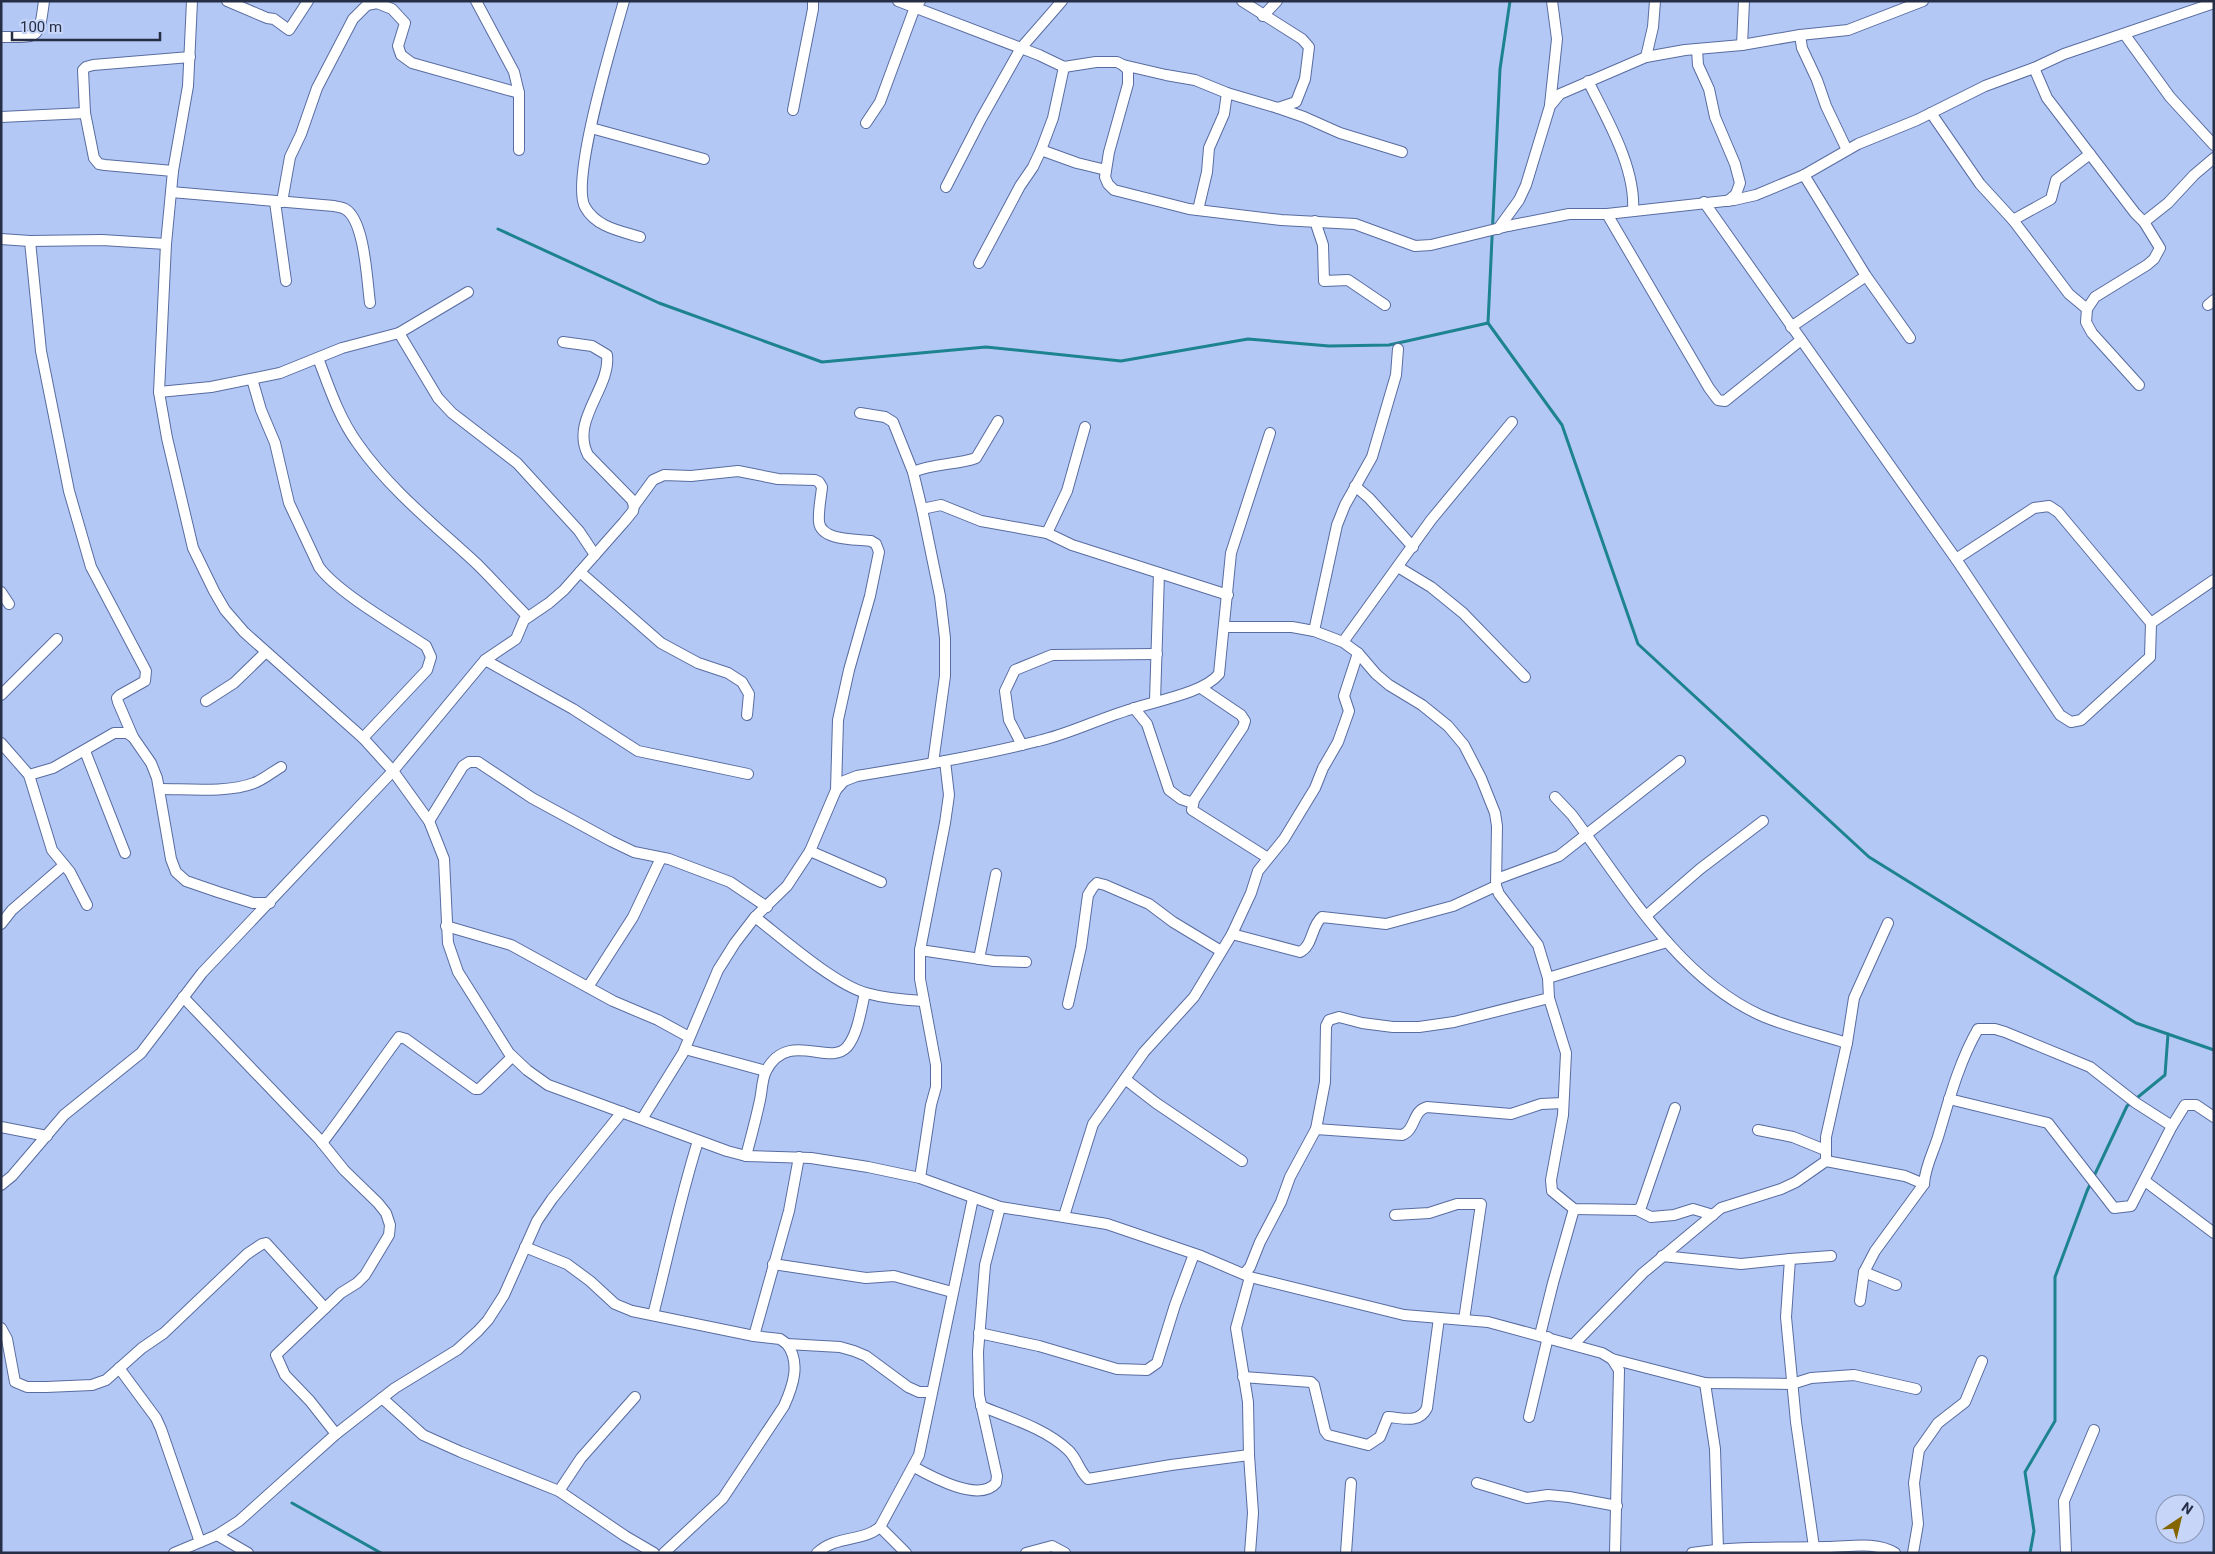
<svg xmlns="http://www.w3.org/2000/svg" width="2215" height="1554" viewBox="0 0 2215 1554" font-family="Roboto,sans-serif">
	<rect width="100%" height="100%" fill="#b4c8f6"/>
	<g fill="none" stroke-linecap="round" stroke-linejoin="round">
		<!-- stream -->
		<g stroke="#1c838f" stroke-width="3">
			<polyline points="1510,1 1500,69 1488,323 1562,425 1638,644 1869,857 2136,1023 2214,1050"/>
			<polyline points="498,229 659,303 822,362 986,347 1121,361 1248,339 1329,346 1389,345 1488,323"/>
			<polyline points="292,1503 381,1553"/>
			<polyline points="2030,1553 2034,1531 2025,1472 2055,1421 2055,1277 2087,1191 2127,1106 2165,1075 2168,1034"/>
		</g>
		<defs>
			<g id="minor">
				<polyline points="192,1 188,86 173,171 166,244 159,392 167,438 193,548 214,591 225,610 244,632 363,738 393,771 429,821 444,859 448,943 458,972 509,1053 527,1070 548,1085 727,1151 746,1156 811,1158 868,1167 920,1178 1000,1207 1107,1224 1201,1256 1250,1277 1236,1328 1248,1402 1249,1455 1253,1513 1250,1553"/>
				<polyline points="227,1 267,18 274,19 289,30 308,1"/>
				<polyline points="476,1 514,72 519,93 519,150"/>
				<path d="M624,1c-10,36 -54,179 -39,206 11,20 35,24 55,30"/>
				<polyline points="898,1 1039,55 1064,67 1096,62 1117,62 1123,65 1128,70 1128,84 1109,152 1105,177 1108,184 1114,190 1189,209 1281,220 1355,224 1415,246 1431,245 1508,226 1569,214 1607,214 1734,200 1756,195 1804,175 1858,144 1917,120 1985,86 2034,68 2064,54 2214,3"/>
				<polyline points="1263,16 1277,1"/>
				<polyline points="1800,35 1802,48 1817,80 1826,106 1847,150"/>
				<polyline points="2125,35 2170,97 2214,145"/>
				<path d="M1,37c38,0 38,3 43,-36"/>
				<polyline points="1742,45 1744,1"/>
				<polyline points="1697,49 1698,65 1709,89 1715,117 1735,164 1740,183 1736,194 1728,201"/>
				<polyline points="1646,57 1653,27 1655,1"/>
				<polyline points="1123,65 1166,75 1195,80 1227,93 1278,108 1296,102 1305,79 1309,47 1302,39 1242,1"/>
				<polyline points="2034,68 2047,98 2135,213 2144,222 2160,248 2154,259 2147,265 2095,297 2087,309 2086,322 2092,333 2139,385"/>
				<path d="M1588,81c19,38 48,87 45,130"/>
				<polyline points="1550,105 1557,39 1552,1"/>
				<polyline points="1278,108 1304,117 1340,133 1402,152"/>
				<polyline points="793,110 813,9 813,1"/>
				<polyline points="1931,113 1980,184 2013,220 2069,294 2087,309"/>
				<polyline points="1,117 85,113"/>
				<polyline points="866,123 880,102 915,7 920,1"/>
				<polyline points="591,128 704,159"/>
				<polyline points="1041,150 1077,163 1106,170"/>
				<polyline points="173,171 105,165 99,164 94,158 85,113 83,70 86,67 93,65 190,57"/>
				<polyline points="1804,175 1866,276 1910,338"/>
				<polyline points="946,187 981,119 1021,48 1062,1"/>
				<path d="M171,192l163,14c3,1 8,1 11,3 20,11 22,73 25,94"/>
				<polyline points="275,202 286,281"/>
				<polyline points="282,202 290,157 301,134 317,88 353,19 367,5 377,3 392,9 405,23 398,46 401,55 412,63 519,93"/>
				<polyline points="1704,202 1956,559 2060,715 2071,722 2081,720 2150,657 2151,623 2214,580"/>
				<polyline points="1198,210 1207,172 1209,148 1224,114 1227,93"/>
				<polyline points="1607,214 1709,388 1718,400 1725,401 1801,340"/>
				<polyline points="2013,220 2051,199 2056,180 2090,154"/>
				<polyline points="1315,221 1323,245 1324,281 1348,280 1385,305"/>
				<polyline points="2144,222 2168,203 2194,175 2214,158"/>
				<polyline points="1498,229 1519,200 1526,185 1550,106 1560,94 1646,57 1685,50 1742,45 1800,35 1848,30 1923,1"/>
				<polyline points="1,239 30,241 102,240 166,244"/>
				<polyline points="30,241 41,351 69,491 91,567 146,671 145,681 120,695 117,698 118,702 133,737 151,763 157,778 171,859 176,872 186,881 218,892 253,903 270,903"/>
				<polyline points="979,263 1020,186 1033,167 1041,150 1053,118 1064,67"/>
				<polyline points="2208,305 2214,300"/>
				<polyline points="1791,327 1866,276"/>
				<polyline points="399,333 438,398 452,413 517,463 579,531 595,555"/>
				<path d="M563,342l29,4 15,9c4,33 -37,65 -19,100l44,45 2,6"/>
				<path d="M318,358c11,29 21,60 40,86 33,47 78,82 120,121 17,17 33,35 50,52"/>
				<path d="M252,379l9,31 14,33 14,60 30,64c19,26 79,60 107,79l5,11 -4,13 -64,68"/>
				<polyline points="159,392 211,387 280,373 342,348 399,333 468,292"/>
				<polyline points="860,413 885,417 893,422 913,472 922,509 940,596 945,638 945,676 933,763"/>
				<path d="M913,472c21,-9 43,-7 63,-14l22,-37"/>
				<polyline points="1355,486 1369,498 1413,547"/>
				<polyline points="922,509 941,505 981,521 1047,533 1072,545 1228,595"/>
				<polyline points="1047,533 1067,491 1085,427"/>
				<polyline points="1956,559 2034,508 2049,506 2058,512 2151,623"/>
				<polyline points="1398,567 1431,587 1463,613 1525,677"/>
				<polyline points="580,572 661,643 698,663 728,673 742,682 749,694 747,715"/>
				<polyline points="1,592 9,604"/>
				<polyline points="1224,627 1292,627 1314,631 1343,642 1358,653 1376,674 1389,685 1422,705 1448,726 1464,745 1481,778 1495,813 1497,826 1496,886 1499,894 1538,945 1548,978 1549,998 1566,1053 1563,1115 1551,1180 1552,1191 1574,1209 1637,1210 1641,1207 1675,1108"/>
				<polyline points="1314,631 1337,525 1345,505 1372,457 1396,375 1398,349"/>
				<polyline points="1343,642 1431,520 1512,422"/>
				<polyline points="485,660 573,709 638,751 748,774"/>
				<polyline points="1201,688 1241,715 1245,721 1243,727 1194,800 1192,810 1268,858"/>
				<polyline points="1,695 57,639"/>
				<polyline points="206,701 234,683 266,652"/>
				<polyline points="1155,701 1159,573"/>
				<polyline points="1134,708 1147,724 1169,790 1181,799 1193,803"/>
				<polyline points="1,743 29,775 52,850 70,872 87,905"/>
				<polyline points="1022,745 1009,720 1005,691 1015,670 1052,655 1157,654"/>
				<polyline points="85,751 125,853"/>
				<polyline points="29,775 53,768 114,733 127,733 133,737"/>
				<path d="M160,789c28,0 68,4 94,-6 9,-3 18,-11 27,-16"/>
				<path d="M1555,797l17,18c53,71 105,162 188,200 27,12 58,19 87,28"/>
				<polyline points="429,821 463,766 469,762 478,762 532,798 611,841 634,852 669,859 730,882 767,907"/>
				<polyline points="810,851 881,882"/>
				<polyline points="1497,879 1559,856 1680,761"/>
				<polyline points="1647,915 1700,869 1763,821"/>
				<path d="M755,917c27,21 79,67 111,76 18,5 39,7 57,8"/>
				<polyline points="1,924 12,910 64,865"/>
				<polyline points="446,926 511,945 613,1001 658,1020 689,1037"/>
				<path d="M1232,934l68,18c13,-6 11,-26 22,-35l64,7 67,-18 43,-20"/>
				<polyline points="920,950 994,961 1026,962"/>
				<polyline points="979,959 996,874"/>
				<polyline points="1548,978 1667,942"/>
				<polyline points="588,987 633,917 661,858"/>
				<polyline points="183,997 319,1139 344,1170 378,1203 386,1213 390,1225 389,1235 365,1275 357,1283 341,1293 276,1355 285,1375 310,1401 336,1434"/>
				<polyline points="1068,1004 1081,947 1088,895 1093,887 1097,883 1105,885 1149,904 1173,922 1221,951"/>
				<polyline points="685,1049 766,1071"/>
				<polyline points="1125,1079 1156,1103 1242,1161"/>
				<polyline points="1949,1099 2048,1123 2114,1208 2131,1206 2172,1126"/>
				<path d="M642,1119l41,-66 35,-83 17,-27 20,-26 32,-31 23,-35 26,-61 8,-9 13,-5c61,-10 121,-20 181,-35 32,-7 62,-23 94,-32 23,-8 72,-16 87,-35l12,-121 39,-120"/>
				<polyline points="1,1127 47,1136"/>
				<path d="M1316,1129l86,6c14,-5 10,-24 25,-28l84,7 30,-10 22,-1"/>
				<polyline points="1758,1130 1793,1137 1825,1150"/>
				<path d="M322,1143c27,-35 51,-71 77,-106l7,2 69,50h4l33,-32"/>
				<path d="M746,1156c5,-19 10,-37 14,-56 2,-9 2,-21 6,-29 22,-42 63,-4 81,-24 11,-13 14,-38 18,-54"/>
				<polyline points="1826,1161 1826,1137 1847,1043 1854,998 1888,923"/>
				<polyline points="920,1178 931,1105 936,1087 936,1065 920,979 920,950 945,823 949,795 945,761"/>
				<polyline points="2145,1181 2214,1233"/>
				<path d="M1,1185l11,-9 52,-61 77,-62 61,-80 191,-202 92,-111 31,-21 8,-19 25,-17 15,-13 60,-68 9,-11 1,-5 19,-26 11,-5 27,1 47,-5 40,8 37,1 4,2 3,5c-1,11 -4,24 -3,35 2,19 37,17 52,19l5,3 3,8 -9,44 -21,74 -11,50 -2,70"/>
				<polyline points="1637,1210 1651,1217 1674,1215 1693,1209 1713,1215"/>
				<polyline points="1395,1215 1429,1213 1457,1204 1481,1204 1464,1320"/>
				<polyline points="1064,1216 1093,1124 1144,1052 1194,997 1232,934 1251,893 1258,871 1284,839 1315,788 1323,768 1338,742 1349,711 1344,696 1358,653"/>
				<polyline points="525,1247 567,1264 590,1281 615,1304 632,1311 754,1336 780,1339 787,1344 840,1347 854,1351 866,1356 908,1387 919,1392 931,1392"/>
				<polyline points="1662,1256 1741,1264 1790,1259 1786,1317 1796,1422 1814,1547"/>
				<polyline points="1790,1259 1831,1256"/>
				<polyline points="773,1264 866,1278 894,1276 952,1292"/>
				<polyline points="1864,1272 1896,1285"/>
				<polyline points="1244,1274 1250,1267 1260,1242 1281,1202 1290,1177 1316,1129 1325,1082 1326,1026 1329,1020 1339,1017 1362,1023 1393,1027 1419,1027 1454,1022 1549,998"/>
				<polyline points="1250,1277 1404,1315 1488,1322 1602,1353 1612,1359 1705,1383 1792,1384 1811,1378 1854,1375 1916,1389"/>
				<polyline points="1860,1301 1864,1272 1875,1251 1924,1184"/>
				<path d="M653,1315c15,-58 27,-117 45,-174"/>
				<polyline points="1,1328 7,1339 15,1382 27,1387 46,1387 92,1385 106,1380 142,1348 164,1333 247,1254 262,1244 266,1243 325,1308"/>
				<polyline points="979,1333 1039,1346 1117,1369 1147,1370 1157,1363 1175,1305 1194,1254"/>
				<polyline points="1540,1335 1553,1283 1574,1209"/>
				<polyline points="754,1336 789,1211 799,1157"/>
				<path d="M1574,1344l69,-71 78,-65 60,-19 15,-7 30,-21 79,15 19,8c1,-17 9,-31 14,-47 11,-37 21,-75 40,-108h17l10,3 85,35 46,36 36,23 13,-21h11l18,12"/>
				<polyline points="1612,1359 1619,1370 1615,1553"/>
				<polyline points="119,1368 156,1418 161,1429 200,1542"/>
				<path d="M1243,1377l68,5 3,3 11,46 3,4 40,10 12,-8 8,-20c15,1 31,7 39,-9l12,-90"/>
				<polyline points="1705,1383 1715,1449 1718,1550"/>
				<polyline points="382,1398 423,1435 461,1452 559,1491 625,1536 654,1553"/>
				<path d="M981,1406c28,12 64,22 87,44 9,8 11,21 20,29l83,-14 78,-10"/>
				<polyline points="1529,1417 1548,1337"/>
				<path d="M914,1467c18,10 65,36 82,16l1,-7 -18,-81 -1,-43 7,-87 15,-58"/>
				<polyline points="1477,1483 1527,1498 1548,1495 1569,1497 1617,1506"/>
				<polyline points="559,1491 581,1458 635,1397"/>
				<polyline points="880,1527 906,1553"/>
				<polyline points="217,1535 248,1553"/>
				<polyline points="174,1553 217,1535 239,1521 336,1434 395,1388 457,1350 478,1331 488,1320 504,1295 537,1221 552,1199 622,1112"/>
				<path d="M664,1553l59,-55 61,-92c9,-20 17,-43 3,-62"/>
				<path d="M817,1553c19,-18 46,-11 63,-26l39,-72 54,-257"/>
				<polyline points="1026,1553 1052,1546 1065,1553"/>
				<polyline points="1346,1553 1351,1483"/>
				<path d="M1692,1553c44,-7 90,-5 135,-6 22,0 48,-6 68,6"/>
				<polyline points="1913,1553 1918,1524 1914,1483 1919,1450 1938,1423 1965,1402 1982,1361"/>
				<polyline points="2066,1553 2064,1501 2094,1430"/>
			</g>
		</defs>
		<!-- minor casing -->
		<use href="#minor" stroke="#586ca0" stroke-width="12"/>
		<!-- minor -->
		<use href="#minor" stroke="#fff" stroke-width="10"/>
	</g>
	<!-- border -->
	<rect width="2215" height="1554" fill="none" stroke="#252e45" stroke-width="5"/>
	<!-- north arrow -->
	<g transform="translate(2180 1519) rotate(35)"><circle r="24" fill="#c6d5f8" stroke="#8692b0"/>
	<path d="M0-4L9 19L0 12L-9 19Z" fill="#856500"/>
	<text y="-8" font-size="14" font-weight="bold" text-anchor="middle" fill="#252e45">N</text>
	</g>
	<!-- scale -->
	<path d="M12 32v8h148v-8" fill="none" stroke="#252e45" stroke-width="2.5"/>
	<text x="20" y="32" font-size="15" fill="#252e45" stroke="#c6d5f8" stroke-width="4" paint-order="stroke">100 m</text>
</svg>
